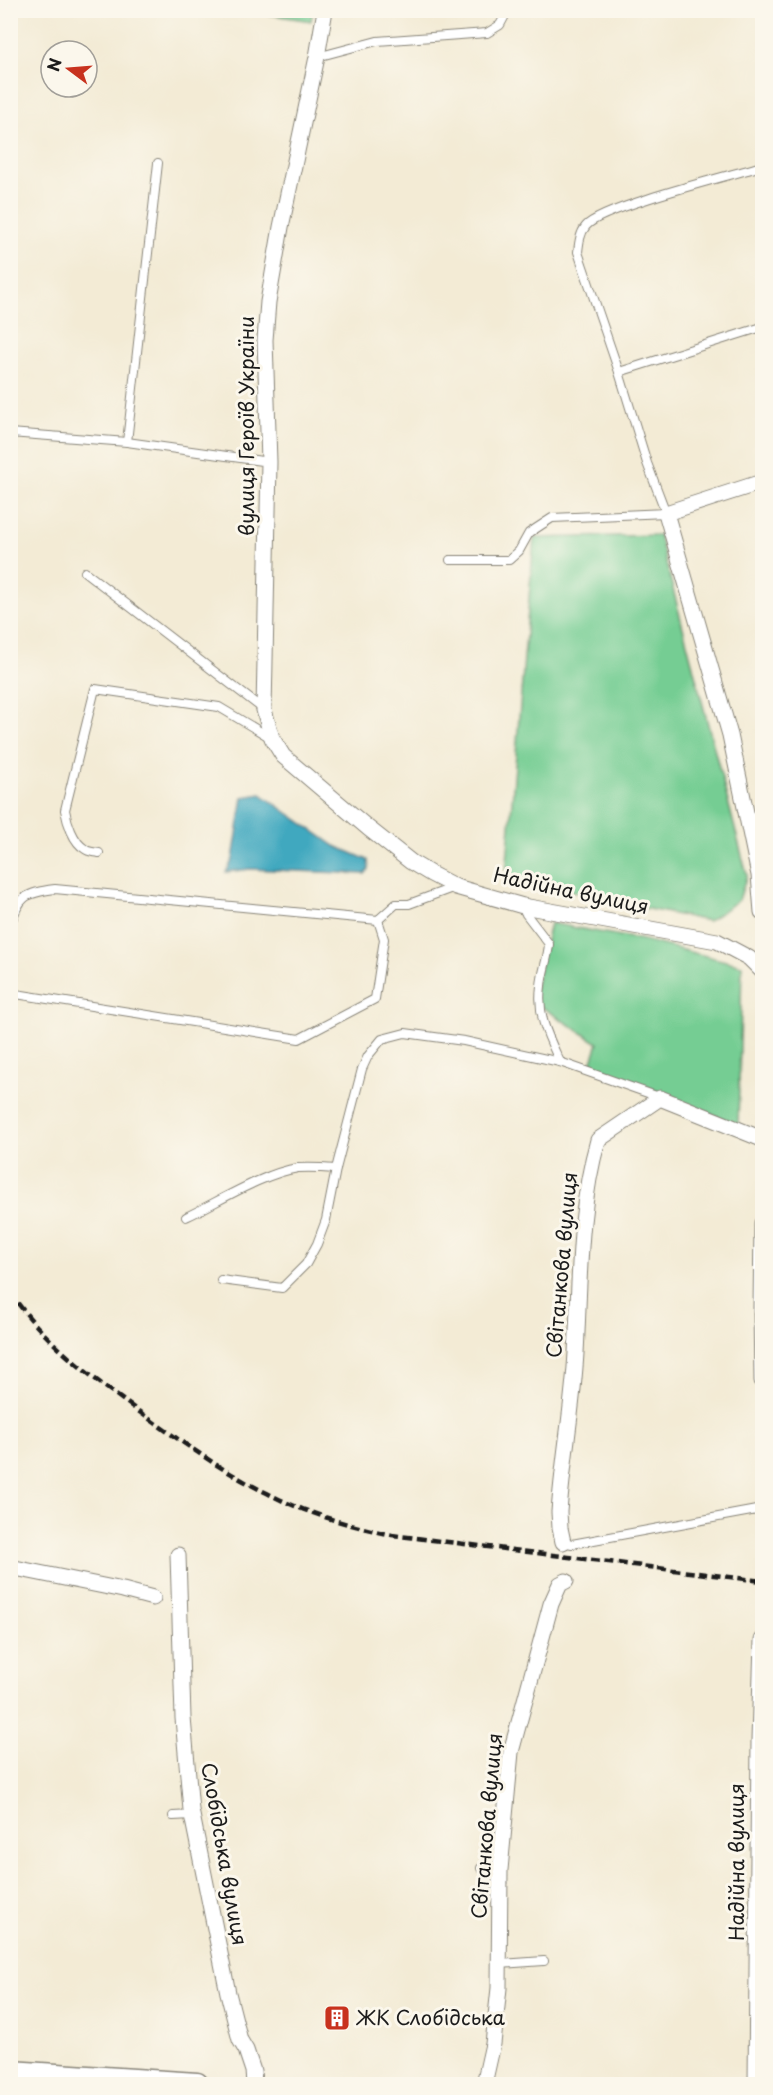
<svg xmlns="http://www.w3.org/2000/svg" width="773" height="2095" viewBox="0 0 773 2095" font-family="'Playpen Sans',sans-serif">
	<rect width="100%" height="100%" fill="#fbf7ec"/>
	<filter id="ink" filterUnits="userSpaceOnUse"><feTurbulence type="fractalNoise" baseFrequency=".0167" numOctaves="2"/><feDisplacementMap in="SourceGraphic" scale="12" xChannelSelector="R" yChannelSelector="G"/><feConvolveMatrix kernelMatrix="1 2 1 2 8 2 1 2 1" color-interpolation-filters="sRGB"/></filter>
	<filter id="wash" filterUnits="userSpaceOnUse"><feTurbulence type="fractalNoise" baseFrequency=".008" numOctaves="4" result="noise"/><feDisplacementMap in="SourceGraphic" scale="24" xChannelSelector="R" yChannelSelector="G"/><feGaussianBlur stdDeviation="1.35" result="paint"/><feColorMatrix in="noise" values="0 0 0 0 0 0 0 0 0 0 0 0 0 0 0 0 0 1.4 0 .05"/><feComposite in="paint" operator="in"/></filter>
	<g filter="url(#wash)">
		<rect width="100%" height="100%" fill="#f3ebd5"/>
		<!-- green -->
		<g fill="#74cd93" stroke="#487458" stroke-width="1.5">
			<polygon points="247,11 313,11 311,21"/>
			<polygon points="659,535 747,875 739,900 708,921 623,904 506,874 534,538"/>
			<polygon points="550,923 643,940 742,965 738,1125 591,1064 598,1043 532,1001"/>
		</g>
		<!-- water -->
		<polygon fill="#3fa8bf" stroke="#2e626e" stroke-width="1.5" points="261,794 335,846 368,860 369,869 365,874 250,869 226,872 233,859 243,797"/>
	</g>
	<g filter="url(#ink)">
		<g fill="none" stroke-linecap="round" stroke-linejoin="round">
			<defs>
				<g id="service">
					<polyline points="317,57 377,41 487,33 500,25 508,10"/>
					<polyline points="619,372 762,327"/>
					<polyline points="10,433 127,442 269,462"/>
					<polyline points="127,442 158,163"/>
					<path d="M450,560h59l10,-9 10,-18 23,-15 114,-5 -19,-50 -28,-91 -41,-120c1,-9 2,-19 8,-26 16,-19 146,-51 176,-60"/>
					<polyline points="85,572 263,709"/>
					<path d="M99,853c-5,-1 -11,-1 -14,-4 -12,-7 -18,-27 -20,-39l30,-121 124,18 52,31"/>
					<path d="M523,906l3,8 23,30c-1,14 -7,28 -8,42 -4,30 7,50 19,76"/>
					<path d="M10,926c9,-30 15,-33 45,-37l323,31 18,-16h13l46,-17"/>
					<polyline points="10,991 16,994 299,1039 375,999 384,939 378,920"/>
					<path d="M186,1217c32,-15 78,-44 112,-49 13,-1 26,0 38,1"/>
					<polyline points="221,1280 282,1288 306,1264 317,1244 326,1220 336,1169 362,1069 368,1056 382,1039 405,1033 464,1041 560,1062 659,1097"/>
					<polyline points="10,1459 15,1459"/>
					<polyline points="563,1542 572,1544 762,1509"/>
					<polyline points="173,1816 192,1815"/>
					<polyline points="481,1868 500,1870"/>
					<polyline points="500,1964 544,1961"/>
				</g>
				<g id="minor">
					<polyline points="325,10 317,57 281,227 268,302 265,340 269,462 264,710 272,738 283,756 368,828 411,862 431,874 456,887 523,906 717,941 749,958 762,971"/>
					<polyline points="762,482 666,513 730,735 759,875 762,912"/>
					<polyline points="762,1223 761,1309 762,1381"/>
					<path d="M563,1542l-3,-14 -1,-16c4,-53 14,-106 17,-159 4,-72 2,-143 22,-213l62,-42 102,41"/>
					<polyline points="178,1555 183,1718 191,1810 228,1993 240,2040 246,2050 253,2071 254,2084"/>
					<polyline points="10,1567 123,1590 153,1598"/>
					<polyline points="484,2084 493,2044 499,1988 500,1870 511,1752 551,1604 560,1584 566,1581"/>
					<polyline points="756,2084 759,1741 762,1640"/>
				</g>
				<polyline id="primary" points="10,2072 197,2084"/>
			</defs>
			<!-- service casing -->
			<use href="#service" stroke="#888478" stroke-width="10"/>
			<!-- minor casing -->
			<use href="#minor" stroke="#888478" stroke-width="17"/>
			<!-- primary casing -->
			<use href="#primary" stroke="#888478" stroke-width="25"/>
			<!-- service -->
			<use href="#service" stroke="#fff" stroke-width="8"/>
			<!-- minor -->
			<use href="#minor" stroke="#fff" stroke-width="15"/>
			<!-- primary -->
			<use href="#primary" stroke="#fff" stroke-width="22"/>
			<!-- rail -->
			<path stroke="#1c1c1c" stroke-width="4.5" stroke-dasharray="9 4.5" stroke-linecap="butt" d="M10,1292c36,54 93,94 145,131 36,25 72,51 112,70 40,21 81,32 125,42l370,46"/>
		</g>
	</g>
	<!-- icons -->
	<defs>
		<symbol id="building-square" viewBox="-11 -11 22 22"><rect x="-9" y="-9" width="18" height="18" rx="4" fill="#c8321e" stroke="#fbf7ec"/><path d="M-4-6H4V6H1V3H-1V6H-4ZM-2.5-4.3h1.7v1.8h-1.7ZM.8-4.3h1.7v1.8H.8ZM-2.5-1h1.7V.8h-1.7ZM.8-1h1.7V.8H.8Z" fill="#fff"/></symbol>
	</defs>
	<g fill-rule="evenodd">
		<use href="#building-square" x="322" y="2003" width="30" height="30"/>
	</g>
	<g text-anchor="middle" stroke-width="6" stroke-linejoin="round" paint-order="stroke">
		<!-- street labels -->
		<g font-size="20" fill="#1c1c1c" stroke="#fbf7ec">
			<text transform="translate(247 426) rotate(-90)" y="7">вулиця Героїв України</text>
			<text transform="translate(571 891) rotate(12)" y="7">Надійна вулиця</text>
			<text transform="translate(562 1265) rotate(-85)" y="7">Світанкова вулиця</text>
			<text transform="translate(487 1826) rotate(-85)" y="7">Світанкова вулиця</text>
			<text transform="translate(224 1854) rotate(80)" y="7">Слобідська вулиця</text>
			<text transform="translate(737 1862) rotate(-90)" y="7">Надійна вулиця</text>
		</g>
		<!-- poi labels -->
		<g font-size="20" fill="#1c1c1c" stroke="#fbf7ec" text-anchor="start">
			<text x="356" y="2025">ЖК Слобідська</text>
		</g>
	</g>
	<!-- margin -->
	<rect width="773" height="2095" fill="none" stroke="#fbf7ec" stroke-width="36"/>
	<!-- north arrow -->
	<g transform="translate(69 69) rotate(286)"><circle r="28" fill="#fbf7ec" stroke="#a29f99" stroke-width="1.5"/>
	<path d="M0-4.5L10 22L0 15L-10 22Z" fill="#c8321e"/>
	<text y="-9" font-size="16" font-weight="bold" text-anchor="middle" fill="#1c1c1c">N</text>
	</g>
</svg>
